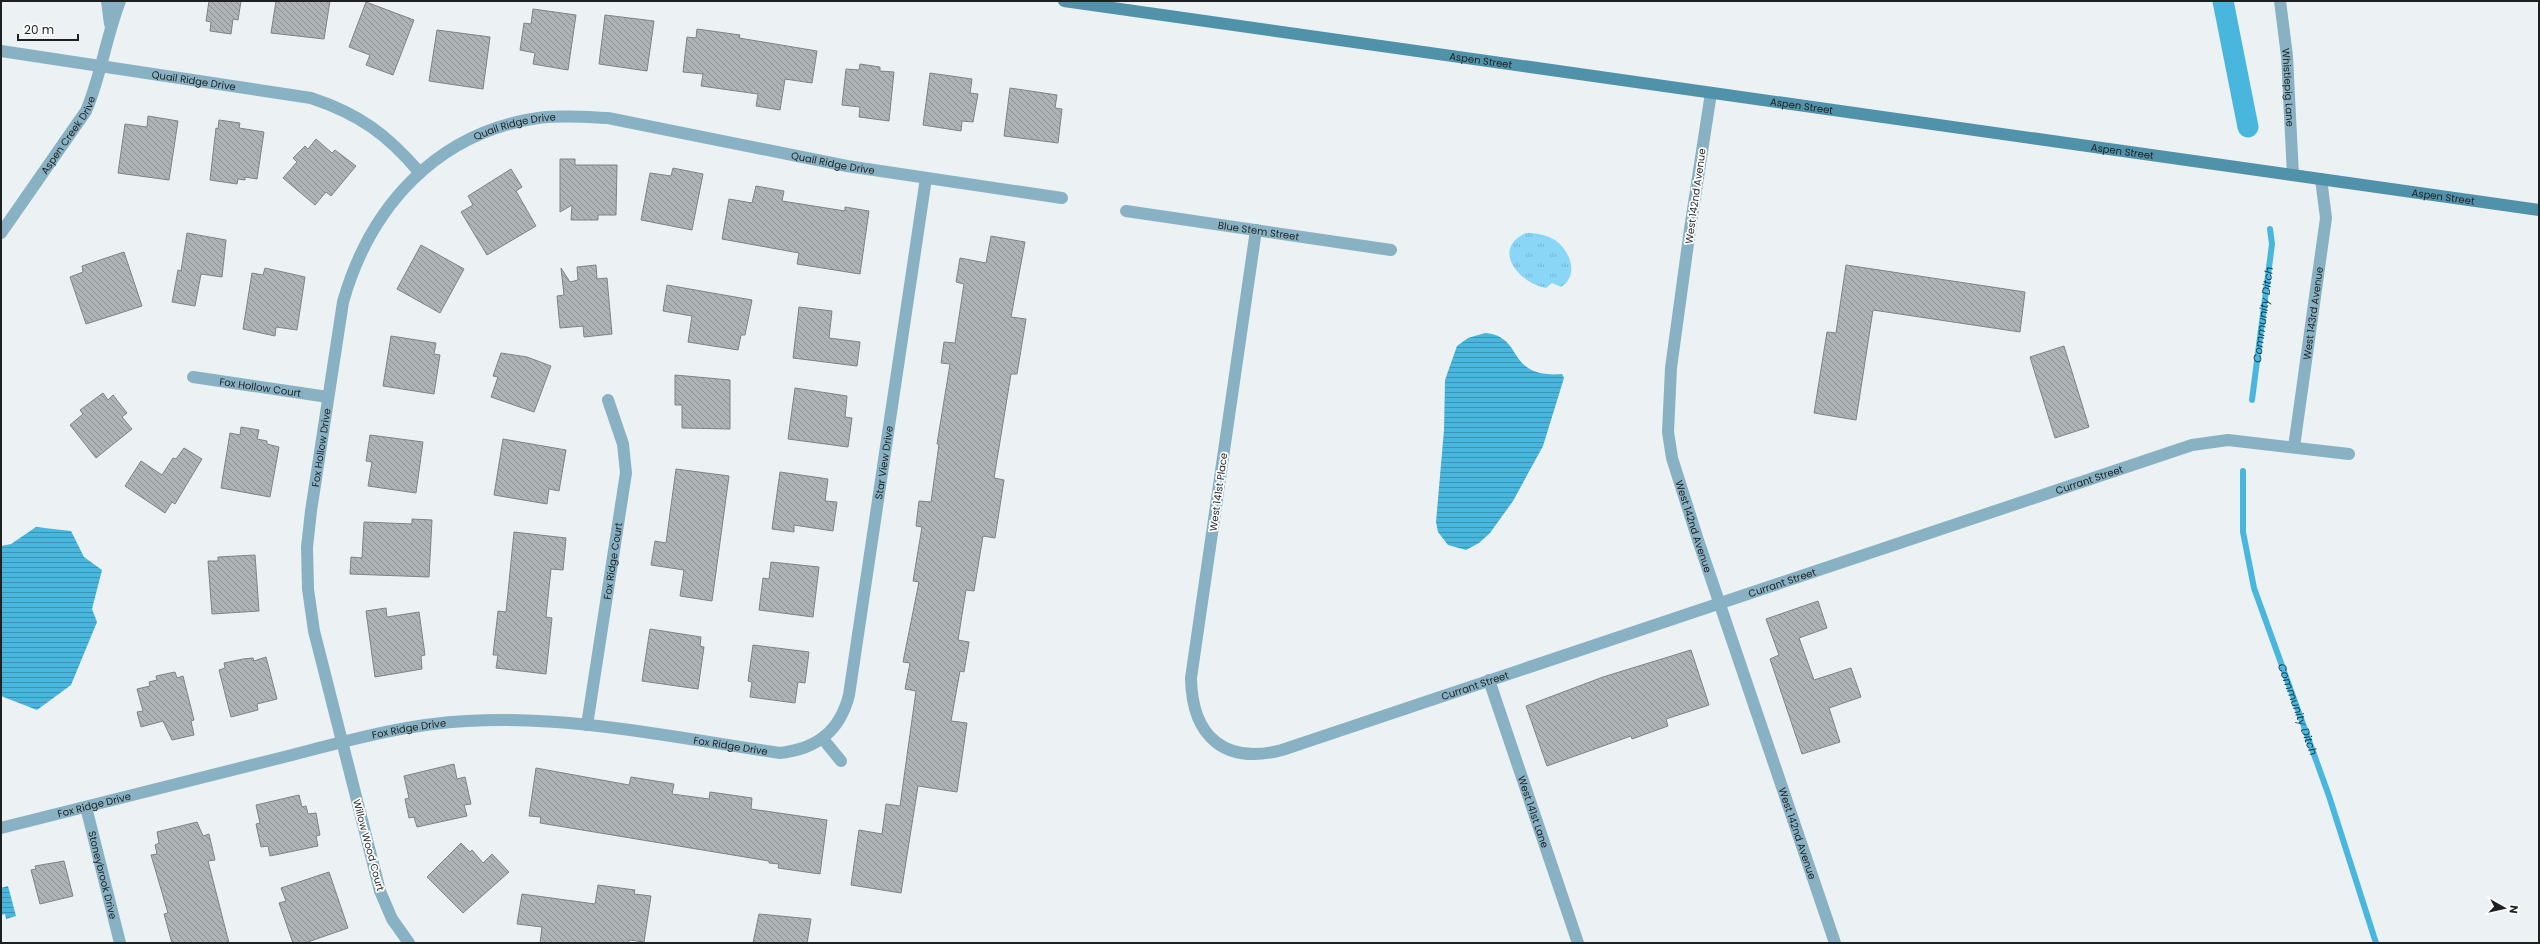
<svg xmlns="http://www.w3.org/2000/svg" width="2540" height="944" viewBox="0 0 2540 944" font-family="Poppins,sans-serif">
	<defs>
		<pattern id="park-tufts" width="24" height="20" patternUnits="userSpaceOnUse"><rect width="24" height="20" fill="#89d6f6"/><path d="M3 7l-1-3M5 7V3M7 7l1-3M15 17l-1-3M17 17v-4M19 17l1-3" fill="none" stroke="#76b7d3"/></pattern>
		<pattern id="water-rules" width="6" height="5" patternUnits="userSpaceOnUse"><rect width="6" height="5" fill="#49b6de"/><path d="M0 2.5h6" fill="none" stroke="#3c94b4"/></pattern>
		<pattern id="building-back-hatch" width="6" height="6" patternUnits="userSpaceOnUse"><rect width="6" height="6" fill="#aeb3b6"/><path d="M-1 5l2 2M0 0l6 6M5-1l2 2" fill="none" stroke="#8d9194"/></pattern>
	</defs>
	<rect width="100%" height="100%" fill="#ecf1f4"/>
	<!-- park -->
	<path fill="url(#park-tufts)" d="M1526,233c9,0 18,1 27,6 17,10 27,36 8,48l-9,-4 -6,5c-26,-4 -56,-39 -20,-55z"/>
	<!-- water -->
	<g fill="url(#water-rules)">
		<path d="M1485,333c40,3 20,46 77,41l2,4 -21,68 -30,55 -23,32 -11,10 -13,7 -18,-5 -10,-13 -2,-10 8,-92 1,-50 12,-34 11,-8z"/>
		<polygon points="36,527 71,531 84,557 102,570 92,609 97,622 71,685 37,710 1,696 1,546 11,544"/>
		<polygon points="8,886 16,916 6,919 5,914 1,915 1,888"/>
	</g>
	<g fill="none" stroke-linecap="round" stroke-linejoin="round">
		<!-- stream -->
		<g stroke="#49b6de" stroke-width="6">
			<path id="s1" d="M2252,400l20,-156 -2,-15"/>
			<path id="s2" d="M2243,471v61l11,56 75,208 47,147"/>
		</g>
		<!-- canal -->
		<polyline stroke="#49b6de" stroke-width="21" points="2223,1 2248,127"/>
	</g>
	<!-- building -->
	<g fill="url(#building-back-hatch)" stroke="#7e8385">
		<polygon points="209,1 241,1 238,20 233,19 231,34 210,31 211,22 206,21"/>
		<polygon points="276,1 330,1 324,39 271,33"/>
		<polygon points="366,2 414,20 393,75 366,65 370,55 349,47"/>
		<polygon points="533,9 576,15 568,70 533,64 535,53 520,50 524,23 531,24"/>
		<polygon points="605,15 654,21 647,71 599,64"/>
		<polygon points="697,29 740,35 739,38 817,51 812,83 785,79 780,110 756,106 758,94 701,86 703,74 683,72 687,37 696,38"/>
		<polygon points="437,30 490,37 483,89 429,81"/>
		<polygon points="860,64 880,67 880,71 894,72 889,121 859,117 860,107 842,105 846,69 859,70"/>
		<polygon points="930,73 972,79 970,93 978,94 973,122 962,121 961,131 923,125"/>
		<polygon points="1010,88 1057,95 1055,108 1062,109 1058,143 1004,136"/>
		<polygon points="148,116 178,121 169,180 118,173 125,124 147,127"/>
		<polygon points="219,120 240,123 239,128 264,132 257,179 245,177 245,180 238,179 237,184 210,180 216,128 218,129"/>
		<polygon points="316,139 332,153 335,150 356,166 331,196 326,192 315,205 283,178 297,162 293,158 305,146 308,149"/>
		<polygon points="560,159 575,159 575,165 617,165 616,215 598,215 598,220 571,220 572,205 560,212"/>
		<polygon points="673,168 703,174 692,230 641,220 650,173 671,176"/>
		<polygon points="511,169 522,187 516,191 536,226 487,255 461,212 473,205 468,196"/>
		<polygon points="756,186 784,191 782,201 845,211 845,207 869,211 860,274 797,264 799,253 722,239 729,199 752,203"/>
		<polygon points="187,233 226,240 222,277 201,274 195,306 172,302 178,270 181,271"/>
		<polygon points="991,236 1025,242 1011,317 1026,319 1017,374 1011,374 994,478 1004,480 995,538 983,536 974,591 966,590 958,640 969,642 964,672 960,671 951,721 967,723 957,792 918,786 901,893 851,885 859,830 882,834 886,804 900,806 916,691 905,689 910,663 903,662 919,582 913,581 922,527 916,526 919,501 931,502 939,444 937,444 950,364 941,363 944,342 955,343 964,284 956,282 960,258 986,263"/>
		<polygon points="421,245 464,269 440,313 397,289"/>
		<polygon points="124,252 142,306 86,324 70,277 83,272 82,266"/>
		<polygon points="596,265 597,279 607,278 612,334 584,337 583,326 560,328 557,296 564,295 561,268 570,282 578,280 577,267"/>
		<polygon points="1846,265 2025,292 2020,332 1873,310 1856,420 1814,413 1827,332 1836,333"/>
		<polygon points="265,268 305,277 297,330 276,327 275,336 243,329 252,273 263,275"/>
		<polygon points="667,285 752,300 745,335 741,335 738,350 688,342 692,316 663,311"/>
		<polygon points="799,307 832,311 829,338 860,342 857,366 793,358"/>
		<polygon points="391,336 436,343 434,354 440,355 434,394 383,386"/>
		<polygon points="2064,346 2089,427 2055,438 2030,357"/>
		<polygon points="501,353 527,357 551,366 534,412 491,397 498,377 493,376"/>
		<polygon points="675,375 730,380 730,429 682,428 682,405 675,405"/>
		<polygon points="795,388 847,396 845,417 852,418 848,447 788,439"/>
		<polygon points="103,393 108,400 113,395 127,413 122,417 132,429 96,458 70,425 83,414 80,410"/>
		<polygon points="241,427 259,430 257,439 267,441 267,444 279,447 270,497 221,488 230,433 240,435"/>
		<polygon points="370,435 423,442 416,493 368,486 372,462 366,461"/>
		<polygon points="503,439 566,450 559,491 549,489 547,504 494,495"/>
		<polygon points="184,448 202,459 175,504 172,502 165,513 125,486 141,461 162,475 173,458 176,459"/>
		<polygon points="676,469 729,476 712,601 680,596 684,570 651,565 655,541 666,543"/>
		<polygon points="780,472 828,479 825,501 837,502 833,531 794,525 794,532 772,529"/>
		<polygon points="412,519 432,520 429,577 350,574 351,557 362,558 364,522 412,524"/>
		<polygon points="514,532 566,538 563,570 551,569 546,617 552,618 546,674 496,668 498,655 493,655 498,611 506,612"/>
		<polygon points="255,555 259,611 212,614 208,561 218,561 218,557"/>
		<polygon points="771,562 819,567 813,617 759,610 763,578 769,579"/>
		<polygon points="1818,601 1827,628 1799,638 1814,680 1851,668 1861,697 1829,708 1840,742 1802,754 1770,659 1779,655 1766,619"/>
		<polygon points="386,608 387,617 419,612 425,655 421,656 422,669 375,677 366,611"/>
		<polygon points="650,629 701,637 700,646 704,647 698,689 642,681"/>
		<polygon points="753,645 809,652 805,683 798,682 795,703 750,697 752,682 748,681"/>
		<polygon points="1691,650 1709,705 1666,719 1668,726 1632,739 1631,736 1547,766 1526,706 1603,677"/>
		<polygon points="266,657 277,699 257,704 258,710 231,717 219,670 225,668 224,663 243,659 253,658 254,661"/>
		<polygon points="175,672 177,678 183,676 194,720 191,721 194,735 172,740 163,721 141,727 137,712 143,711 137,689 150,686 149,682 157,680 156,676"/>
		<polygon points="454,764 457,779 465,777 471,804 464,805 467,816 417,827 414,817 409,818 405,799 409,798 404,776"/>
		<polygon points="536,768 629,785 631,777 674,784 672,794 709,799 710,792 752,798 751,809 827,820 820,874 778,868 779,864 769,863 769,861 540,823 541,817 529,816"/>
		<polygon points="299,795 302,807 306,806 308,814 316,813 320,835 316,836 318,846 270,856 268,846 261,847 256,824 260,823 256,805"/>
		<polygon points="197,822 203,836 209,834 215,860 208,861 229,943 172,943 164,914 168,913 151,855 157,854 155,845 159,843 157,832"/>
		<polygon points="461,843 470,852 472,850 483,863 492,854 509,872 463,913 427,877"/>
		<polygon points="64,861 73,896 40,904 31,870 36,869 35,866"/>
		<polygon points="329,872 348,928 305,943 293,943 279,903 286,901 281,888"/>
		<polygon points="598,885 635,890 634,894 651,896 644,942 629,940 629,943 540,943 542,927 517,924 522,894 595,904"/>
		<polygon points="759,914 811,919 807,943 753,943"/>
	</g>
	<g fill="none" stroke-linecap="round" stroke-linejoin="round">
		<!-- street -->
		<g stroke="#88b1c3" stroke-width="12">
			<polyline points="107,1 110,24"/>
			<path id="s3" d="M2280,1l7,55 6,119"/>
			<path id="s4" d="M1,51l310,47c48,16 76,36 109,75"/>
			<path id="s5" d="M1711,93l-21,136 -19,139 -3,64 4,26 26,82 137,403"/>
			<path id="s6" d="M1126,211l265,39"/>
			<path id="s7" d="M1256,230l-65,448c1,59 34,87 91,72l910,-305 36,-5 121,14"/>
			<path id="s8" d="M1,233l85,-122c15,-35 20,-74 34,-110"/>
			<path id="s9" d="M193,377l135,20"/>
			<path id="s10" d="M2294,447l32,-229 -5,-39"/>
			<path id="s11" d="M1489,680l89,263"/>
			<path id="s12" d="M587,725l39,-252 -3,-29 -15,-44"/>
			<polyline points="823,739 841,761"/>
			<path id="s13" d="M86,807l34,136"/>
			<path id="s14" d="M1,828c90,-23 181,-45 271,-68 64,-16 129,-36 195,-39 105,-6 210,17 313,32 37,-4 60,-22 69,-58l77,-517"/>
			<path id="s15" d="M409,943l-17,-24 -12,-28 -66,-260 -6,-42 -1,-42 4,-36 32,-209c27,-95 93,-169 195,-184 24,-3 47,-1 70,0l239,48 215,32"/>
		</g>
		<!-- secondary -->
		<path stroke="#5192ab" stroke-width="12" id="s16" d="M1064,1l1475,209"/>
	</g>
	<g text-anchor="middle" stroke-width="3.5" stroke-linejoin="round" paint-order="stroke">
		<!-- street labels -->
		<g font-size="10" fill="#1e2021" stroke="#fff">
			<text dy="4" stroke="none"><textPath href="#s16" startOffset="421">Aspen Street</textPath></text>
			<text dy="4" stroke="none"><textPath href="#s4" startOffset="195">Quail Ridge Drive</textPath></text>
			<text dy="4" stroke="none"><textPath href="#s3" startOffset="87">Whistlepig Lane</textPath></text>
			<text dy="4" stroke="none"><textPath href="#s16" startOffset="745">Aspen Street</textPath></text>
			<text dy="4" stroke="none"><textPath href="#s15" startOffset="920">Quail Ridge Drive</textPath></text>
			<text dy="4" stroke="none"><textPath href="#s8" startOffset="119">Aspen Creek Drive</textPath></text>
			<text dy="4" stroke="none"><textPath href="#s16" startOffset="1069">Aspen Street</textPath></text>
			<text dy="4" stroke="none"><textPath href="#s15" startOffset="1244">Quail Ridge Drive</textPath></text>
			<text transform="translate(1695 196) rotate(-82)" y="4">West 142nd Avenue</text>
			<text dy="4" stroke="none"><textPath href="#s16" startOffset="1393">Aspen Street</textPath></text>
			<text dy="4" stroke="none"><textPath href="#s6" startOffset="134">Blue Stem Street</textPath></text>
			<text dy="4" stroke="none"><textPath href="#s10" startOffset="135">West 143rd Avenue</textPath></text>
			<text dy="4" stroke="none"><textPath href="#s9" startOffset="68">Fox Hollow Court</textPath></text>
			<text dy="4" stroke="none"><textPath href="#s15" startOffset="513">Fox Hollow Drive</textPath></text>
			<text dy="4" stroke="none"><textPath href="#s14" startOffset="1126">Star View Drive</textPath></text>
			<text dy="4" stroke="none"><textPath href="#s7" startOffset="1444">Currant Street</textPath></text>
			<text transform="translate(1218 492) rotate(-82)" y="4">West 141st Place</text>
			<text dy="4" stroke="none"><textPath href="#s5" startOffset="440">West 142nd Avenue</textPath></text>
			<text dy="4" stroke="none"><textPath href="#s12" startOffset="166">Fox Ridge Court</textPath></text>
			<text dy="4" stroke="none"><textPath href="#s7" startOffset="1120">Currant Street</textPath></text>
			<text dy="4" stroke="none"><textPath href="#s7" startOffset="796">Currant Street</textPath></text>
			<text dy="4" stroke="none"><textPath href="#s14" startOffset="420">Fox Ridge Drive</textPath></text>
			<text dy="4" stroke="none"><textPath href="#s14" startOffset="744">Fox Ridge Drive</textPath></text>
			<text dy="4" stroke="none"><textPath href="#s14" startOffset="96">Fox Ridge Drive</textPath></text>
			<text dy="4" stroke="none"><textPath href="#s11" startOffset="139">West 141st Lane</textPath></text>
			<text dy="4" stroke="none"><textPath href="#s5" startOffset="764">West 142nd Avenue</textPath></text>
			<text transform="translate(369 845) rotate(75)" y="4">Willow Wood Court</text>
			<text dy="4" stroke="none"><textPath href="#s13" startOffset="70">Stoneybrook Drive</textPath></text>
		</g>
		<!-- water labels -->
		<g font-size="11" font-style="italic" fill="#0b3c4d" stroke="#fff">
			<text dy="4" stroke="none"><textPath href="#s1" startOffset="86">Community Ditch</textPath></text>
			<text dy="4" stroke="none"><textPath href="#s2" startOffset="247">Community Ditch</textPath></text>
		</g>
	</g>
	<!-- border -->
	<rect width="2540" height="944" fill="none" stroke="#1e2021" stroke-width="4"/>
	<!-- north arrow -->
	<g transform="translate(2504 908) rotate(98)" stroke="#ffffff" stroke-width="3" paint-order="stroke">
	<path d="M0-3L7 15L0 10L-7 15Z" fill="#1e2021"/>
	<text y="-6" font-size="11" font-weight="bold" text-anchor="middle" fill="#1e2021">N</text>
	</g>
	<!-- scale -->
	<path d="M18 34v6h60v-6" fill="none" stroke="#1e2021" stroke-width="2"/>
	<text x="24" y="34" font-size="12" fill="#1e2021" stroke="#ffffff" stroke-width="3" paint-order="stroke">20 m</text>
</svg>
